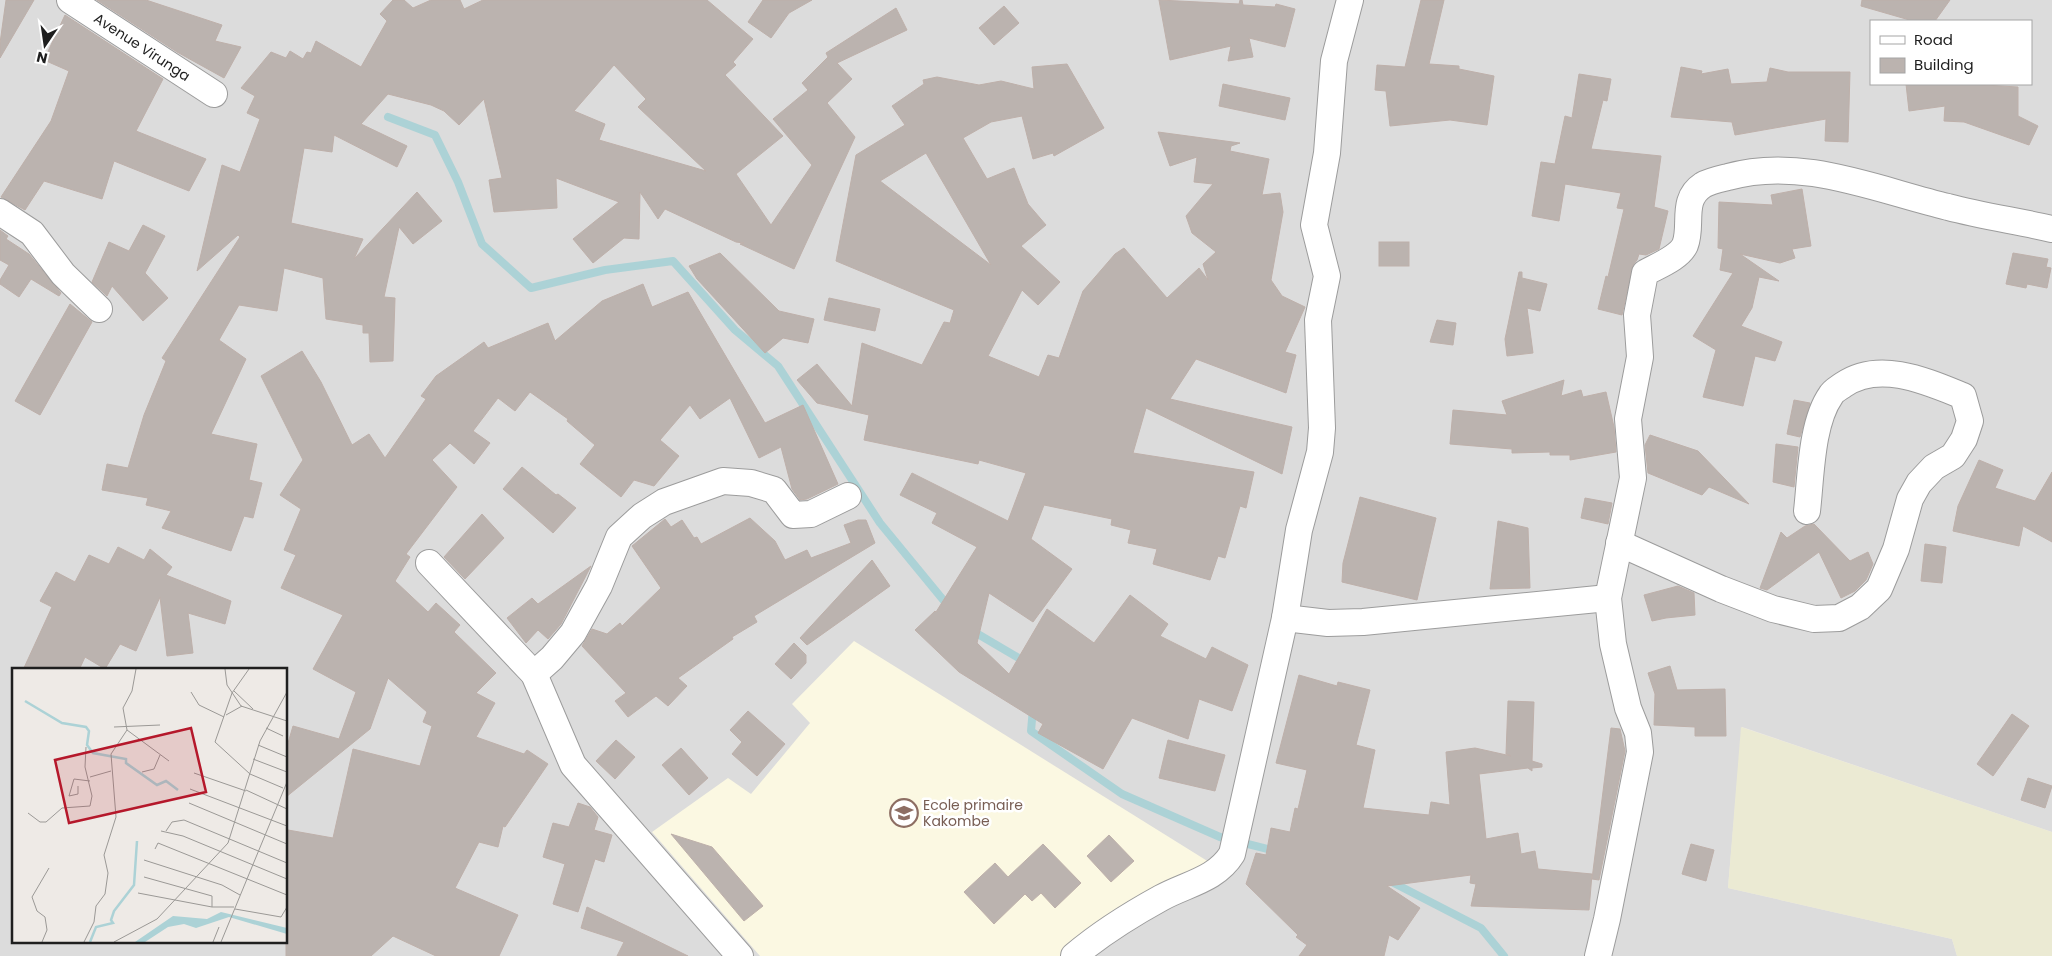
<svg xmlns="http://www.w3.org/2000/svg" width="2052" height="956" viewBox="0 0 2052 956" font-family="Poppins,sans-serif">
	<rect width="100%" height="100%" fill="#eeeae6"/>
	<!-- residential -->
	<path fill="#dcdcdc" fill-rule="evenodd" d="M0,0h2052v832l-310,-105 -14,161 224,51 5,17h-1957zM1871,21h160v63h-160zM14,670h272v272h-272z"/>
	<!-- education -->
	<polygon fill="#fbf8e2" points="854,641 1209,862 1063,956 760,956 652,832 728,778 751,794 810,723 792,704"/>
	<!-- farmland -->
	<polygon fill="#ebead3" points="1741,727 2052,832 2052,956 1957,956 1952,939 1728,888"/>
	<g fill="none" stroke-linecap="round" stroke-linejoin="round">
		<!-- stream -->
		<g stroke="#acd2d6" stroke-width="8">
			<polyline points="388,117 435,135 458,182 482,244 531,288 605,270 673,261 735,330 778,366 880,523 949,607"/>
			<polyline points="971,630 1027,663"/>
			<polyline points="1033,708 1031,731 1122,794 1220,837 1275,851"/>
			<polyline points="1388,880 1481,928 1504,956"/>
		</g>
	</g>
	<!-- building -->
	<g fill="#bbb3af" stroke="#beb0aa" fill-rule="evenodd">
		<polygon points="6,0 34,0 0,58 0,43"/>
		<polygon points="97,0 146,0 222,25 215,41 241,47 224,78 177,52"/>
		<path d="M393,0h11l9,8 18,-8h29l4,9 19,-9h224l46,39 -20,23 3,3 -11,10 58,61 -47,38 35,51 41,-60 -39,-46 35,-29 -6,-7 26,-26 -2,-4 70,-45 11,22 -70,33 15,16 -25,24 28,34 -61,132 -54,-25 4,-1 -8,-1 -71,-33 -7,10 -18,-27 -1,47 -15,-1 -31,25 -20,-24 46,-37 -63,-24 1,30 -63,4 -5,-32 13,-2 -18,-79 -25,26 -15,-14 -13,-6 -43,-11 -27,30 46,22 -10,21 -63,-32 -2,17 -28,-4 -13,75 72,16 -9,20 63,-67 25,29 -29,23 -14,-17 -15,70 11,1 -2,63 -23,1 -1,-29h-6v-8l-37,-6 -3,-41 -39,-10 -7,43 -38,-6 -20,35 27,19 -35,75 46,10 -8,36 13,3 -9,35 -9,-2 -13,35 -69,-23 9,-17 -25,-6 2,-7 -46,-8 5,-26 21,4 16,-53 22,-54 -4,-3 78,-121 -2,-2 -41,36 25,-106 18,7 20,-53 -13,-6 8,-17 -14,-8 30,-36 15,6 4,-7 13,8 4,-7 4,1 5,-12 45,26 26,-46 -7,-7zM614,65l32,34 -8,8 68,64 -107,-31 6,-16 -31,-13z"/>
		<polygon points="763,0 812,0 789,13 771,38 748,22"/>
		<polygon points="1159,0 1239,4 1240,0 1242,0 1243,5 1275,7 1276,4 1295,9 1285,47 1249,38 1253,57 1228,61 1231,46 1170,60"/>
		<polygon points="1421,0 1444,0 1429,64 1459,66 1459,69 1494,76 1487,125 1450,120 1390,126 1386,91 1375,90 1377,65 1405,67"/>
		<polygon points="1862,0 1950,0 1935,21 1913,21 1861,6"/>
		<polygon points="1004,6 1019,23 994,45 979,28"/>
		<polygon points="65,15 163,79 136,131 206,159 189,191 114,161 102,199 44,181 25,210 1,197 51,121 69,71 44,60"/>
		<path d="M1067,64l37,64 -50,28 -1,-3 -20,6 -11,-43 -31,6 -28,16 24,41 27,-11 14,36 18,21 -25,21 39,36 -22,23 -16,-15 -34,66 51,21 9,-22 11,3 24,-67 32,-37 9,-6 43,50 32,-30 9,12 -5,-16 13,-12 -24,-19 -6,-17 27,-32 -19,-2 3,-25 -27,9 -12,-34 82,11 -9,3 -1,5 39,8 -7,36 18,-2 3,19 -12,68 11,16 23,11 -20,45 11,3 -10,38 -90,-34 -26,40 122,28 -10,47 -136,-66 -13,45 121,19 -8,36 -6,-2 -15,52 -7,-2 -8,24 -57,-16 4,-15 -29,-6 3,-13 -20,-5 1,-6 -68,-14 -13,34 41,30 -39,53 -44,-29 -12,50 32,31 38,-65 47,34 36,-48 38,29 -8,12 46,23 6,-12 36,18 -16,46 -33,-12 -11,40 -56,-21 -29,51 -65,-36 5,-9 -84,-52 -44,-42 20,-19 1,1 41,-65 -45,-24 5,-10 -37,-18 12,-22 96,48 18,-48 -47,-13 -1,4 -114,-24 5,-25 -52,-12 -20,-23 20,-16 35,42 10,-63 60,22 22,-43 6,1 4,-13 -118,-49 20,-106 49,-30 -13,-19 32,-22 -1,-4 14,-3 42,8 22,-4 33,8 -2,-22zM926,153l65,112 -111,-84z"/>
		<polygon points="1681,67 1702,71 1701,74 1728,69 1731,84 1767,82 1770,68 1788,72 1850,72 1848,142 1825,141 1826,119 1735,135 1732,122 1671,117"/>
		<polygon points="1579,74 1611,79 1607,101 1603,100 1591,149 1661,156 1654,207 1668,211 1659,249 1646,255 1639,254 1637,260 1633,265 1622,315 1598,309 1606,276 1608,277 1624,209 1617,208 1621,193 1565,184 1559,221 1532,216 1541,162 1555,164 1565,116 1572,118"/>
		<polygon points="1223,84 1290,98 1285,120 1219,106"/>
		<polygon points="1906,84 1968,84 2018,87 2018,116 2038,126 2029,145 1964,122 1944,121 1945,106 1909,111"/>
		<polygon points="1802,189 1811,246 1792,249 1795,258 1780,263 1740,254 1779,281 1759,277 1752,308 1741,326 1782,342 1775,361 1755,356 1743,406 1703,397 1716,350 1693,336 1733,273 1720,270 1723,249 1718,248 1719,202 1773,205 1771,195"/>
		<polygon points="143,225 165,236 145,273 168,298 143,321 112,286 107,296 92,282 109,242 129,251"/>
		<polygon points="0,230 8,236 6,239 29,254 61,293 59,296 31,279 19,297 0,284 0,280 9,265 0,260"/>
		<rect x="1379" y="242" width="30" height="24"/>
		<polygon points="720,253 779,311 814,319 808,343 783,338 765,353 697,279 689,266"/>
		<polygon points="2013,253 2048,259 2046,267 2051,268 2047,288 2027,284 2026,288 2006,284"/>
		<polygon points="1519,272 1522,272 1522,278 1547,284 1540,311 1527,308 1533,353 1507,356 1505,339"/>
		<polygon points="643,284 652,307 688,292 765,423 803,405 838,484 807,499 800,500 792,489 781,447 759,458 730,398 700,419 690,405 660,440 679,456 654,486 634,480 621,497 580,464 595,445 567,421 568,419 530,392 515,411 498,398 473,431 490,443 474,464 450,443 432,460 457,487 406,554 410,557 395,581 428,612 436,603 460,625 454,632 496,673 476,693 495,703 476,737 524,754 527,750 548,764 505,827 503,826 498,847 479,842 455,888 518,915 499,956 436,956 393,936 371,956 286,956 286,842 288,830 333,838 353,749 420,766 432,726 423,722 427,712 388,678 370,729 286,797 286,750 293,726 339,739 356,692 313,669 343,615 281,588 296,555 284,550 301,509 280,495 303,460 261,376 302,351 321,382 352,445 369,434 385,458 426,399 421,396 436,376 484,342 488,348 548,323 555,341 602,301"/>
		<polygon points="829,298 880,309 875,331 824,320"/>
		<polygon points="70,304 92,322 40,415 15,401"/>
		<polygon points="1437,320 1456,323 1453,345 1430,342"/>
		<polygon points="1564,380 1561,396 1581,390 1583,397 1606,392 1614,427 1616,452 1570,460 1570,455 1550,455 1550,452 1512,453 1512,449 1450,444 1453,410 1507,415 1502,401"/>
		<polygon points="1794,400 1810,403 1800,437 1787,434"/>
		<polygon points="1650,435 1698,451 1749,504 1709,487 1702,495 1648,473 1645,445"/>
		<polygon points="1776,444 1798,447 1794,487 1773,482"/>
		<polygon points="1979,460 2003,470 1995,488 2035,501 2052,472 2052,542 2023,526 2019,546 1953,531 1958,506"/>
		<polygon points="522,467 556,495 558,494 576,508 553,533 503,489"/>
		<polygon points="1360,497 1436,518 1417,600 1342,582 1343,563"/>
		<polygon points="1585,498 1612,503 1608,524 1581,518"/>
		<polygon points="482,514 504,538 465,579 444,557"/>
		<polygon points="750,518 775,541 785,560 807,550 811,558 851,543 844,525 858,520 866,520 875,543 754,616 757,622 732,637 733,639 678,678 687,686 668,706 656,696 628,717 615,701 626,693 582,646 592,629 607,634 620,623 622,626 661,588 632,546 665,519 671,527 682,520 694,538 697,537 701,544"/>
		<polygon points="1498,521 1528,528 1530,588 1490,589"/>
		<polygon points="1814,524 1850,561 1868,552 1873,564 1866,580 1855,591 1841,598 1819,552 1767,590 1760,588 1781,532 1787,538 1805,526"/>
		<polygon points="1925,544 1946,547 1942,583 1921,581"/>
		<polygon points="118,547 144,560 150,549 172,567 166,575 231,601 225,624 188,613 193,653 167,656 160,597 136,651 120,644 105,669 85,657 79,670 23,670 52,607 40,601 56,572 75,582 89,555 109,564"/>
		<polygon points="872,560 890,586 807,645 800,638"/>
		<polygon points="591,566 561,624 548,639 538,630 526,643 507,618 532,598 538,604"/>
		<polygon points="1678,586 1694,593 1695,615 1666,618 1652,621 1644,595"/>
		<polygon points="794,643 806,655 806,663 791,679 775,664"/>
		<polygon points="1670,666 1677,690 1725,689 1726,736 1695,736 1695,727 1654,725 1655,694 1648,673"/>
		<polygon points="1299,675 1337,686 1338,682 1370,690 1356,745 1375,750 1363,808 1429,815 1431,802 1450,805 1446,752 1475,748 1511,756 1506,754 1508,701 1534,702 1532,761 1542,764 1542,767 1532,768 1532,771 1528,768 1479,774 1486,839 1518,833 1521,854 1535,851 1538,869 1592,874 1589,910 1471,906 1476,884 1470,883 1471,875 1387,886 1420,908 1398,940 1389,935 1384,956 1299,956 1307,945 1296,937 1298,935 1246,884 1256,853 1266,855 1271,828 1290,832 1295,808 1298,809 1307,770 1276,763"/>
		<polygon points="748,711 785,744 757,776 732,754 742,742 730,730"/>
		<polygon points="2012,714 2029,726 1993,776 1977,764"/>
		<polygon points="1611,728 1620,729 1625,751 1599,880 1592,879"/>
		<polygon points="616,740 635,757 615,779 596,761"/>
		<polygon points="1168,740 1225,755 1215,791 1159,778"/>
		<polygon points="681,748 708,778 689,795 662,765"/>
		<polygon points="2028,778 2052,786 2045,808 2021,800"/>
		<polygon points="578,803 590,807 598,817 594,830 612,835 604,862 595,859 578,912 553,904 565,864 543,857 553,823 569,827"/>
		<polygon points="671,834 712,847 763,906 744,921"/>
		<polygon points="1109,835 1134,861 1111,882 1087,856"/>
		<polygon points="1043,844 1081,883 1055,908 1041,893 1032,901 1025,894 994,924 964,892 995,863 1008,877"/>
		<polygon points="1691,844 1714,850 1706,881 1682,874"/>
		<polygon points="587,907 631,928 688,956 617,956 624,942 581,928"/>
	</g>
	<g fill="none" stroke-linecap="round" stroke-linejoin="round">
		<defs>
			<g id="minor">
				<path id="s1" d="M70,0l144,94"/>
				<polyline points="0,212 32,233 63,274 99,309"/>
				<path d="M1619,543l102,46 52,20 41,10 25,-1 21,-11 19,-18 17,-40 14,-50 9,-16 15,-16 19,-11 11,-17 6,-18 -7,-25c-37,-15 -84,-36 -120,-11 -4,3 -10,6 -12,10 -20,28 -20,82 -24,116"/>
				<polyline points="429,563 534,674 573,765 740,956"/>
				<polyline points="1285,618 1328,623 1363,622 1608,598"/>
				<polyline points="534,674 552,658 573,633 599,586 619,537 642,516 664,502 723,481 751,483 774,490 793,515 811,514 848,496"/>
				<path d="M1074,956c27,-23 56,-41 87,-58 25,-14 55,-18 71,-44l53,-236 14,-88 21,-78 2,-24 -4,-108 9,-44 -13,-51 13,-72 7,-92 16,-61"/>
				<path d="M1598,956l9,-37 33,-167 -2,-19 -10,-25 -15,-64 -5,-46 25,-120 -5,-59 12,-62 -3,-42 8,-42c12,-7 34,-15 40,-28 8,-20 -5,-45 18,-60 7,-4 17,-6 25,-8 73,-21 149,13 220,30 34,9 69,14 104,22"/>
			</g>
		</defs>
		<!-- minor casing -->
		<use href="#minor" stroke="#9c9c9c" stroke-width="28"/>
		<!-- minor -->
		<use href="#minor" stroke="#fff" stroke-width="26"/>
	</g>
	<!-- icons -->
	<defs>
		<symbol id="school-ring" viewBox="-11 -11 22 22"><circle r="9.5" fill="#fff" stroke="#8d6e63" stroke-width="1.5"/><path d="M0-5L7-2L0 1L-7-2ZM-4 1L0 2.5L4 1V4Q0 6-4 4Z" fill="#8d6e63"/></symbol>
	</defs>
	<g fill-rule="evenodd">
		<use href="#school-ring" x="888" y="797" width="32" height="32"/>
	</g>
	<g text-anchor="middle" stroke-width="5" stroke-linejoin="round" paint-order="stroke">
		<!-- street labels -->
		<g font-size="14" fill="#1f1f1f" stroke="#fff">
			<text dy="5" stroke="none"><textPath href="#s1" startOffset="86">Avenue Virunga</textPath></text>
		</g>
		<!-- education labels -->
		<g font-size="14" fill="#785e54" stroke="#fff" text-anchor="start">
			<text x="923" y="810">Ecole primaire<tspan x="923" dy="16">Kakombe</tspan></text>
		</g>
	</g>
	<!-- overview -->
	<g transform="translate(12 668)">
		<rect width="275" height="275" fill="#eeeae6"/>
		<path d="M209,244l66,16v6l-58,-17 -33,11 -12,-4 -16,3 -23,15h-10l38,-26 34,3z" fill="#acd2d6"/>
		<path fill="none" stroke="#acd2d6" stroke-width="2.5" d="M13,33l37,22 24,4 3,4 -2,14 6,8 33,6v4l31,22 9,-4 12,9M78,274l6,-15 17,-4 -2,-3 3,-9 20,-26 3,-44"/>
		<path fill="none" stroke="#9b9996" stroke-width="1" d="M213,1l2,16 14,21 46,15M237,1l-17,24 -17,49 35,32 33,14M222,23l19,18M179,24l8,13 25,12M214,47l16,-9M102,59l46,-2M254,60l17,8M115,62l42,31M246,77l29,12M241,91l34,13M130,104l12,-3 6,-14M182,105l52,18M78,109l21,-6M66,118v8l-9,2 5,-17 16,2M178,121l97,37M234,122l41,19M177,135l98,41M16,145l12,9h6l16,-14 28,-2 2,-10 -7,-29 1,-20M149,163l22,5 104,43M154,163l6,-9 12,-2 103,43M143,181l3,-6 129,52M132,192l78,25 18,10M132,209l68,19v11M126,225l74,14h22M223,241l46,8 6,-10M30,274l5,-12 -2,-13 -8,-6 -5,-14 17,-29M72,274l10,-20 2,-16 9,-12 3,-21 -4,-18 12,-38 -5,-63 16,-24 -4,-22 9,-17 4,-22M102,274l43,-23 71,-76 32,-102 27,-49M201,274l6,-15M209,274l66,-160"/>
		<path fill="#b5182b" fill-opacity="0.15" stroke="#b5182b" stroke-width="2.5" d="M179,60l15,64 -137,31 -14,-63z"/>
		<rect width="275" height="275" fill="none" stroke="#1f1f1f" stroke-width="2.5"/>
	</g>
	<!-- legend -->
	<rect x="1870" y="20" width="162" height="65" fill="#ffffff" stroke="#a5a5a5"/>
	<rect x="1880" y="36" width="25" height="8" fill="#ffffff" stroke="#a5a5a5"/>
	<text x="1914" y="45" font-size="15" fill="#1f1f1f">Road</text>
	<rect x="1880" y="58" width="25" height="15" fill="#bbb3af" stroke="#a5a5a5"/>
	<text x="1914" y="70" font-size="15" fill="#1f1f1f">Building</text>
	<!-- north arrow -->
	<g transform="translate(45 45) rotate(193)" stroke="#ffffff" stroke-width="4" paint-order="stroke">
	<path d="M0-4L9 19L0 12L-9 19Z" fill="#1f1f1f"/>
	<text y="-8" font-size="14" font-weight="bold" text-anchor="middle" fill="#1f1f1f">N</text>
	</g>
</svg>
